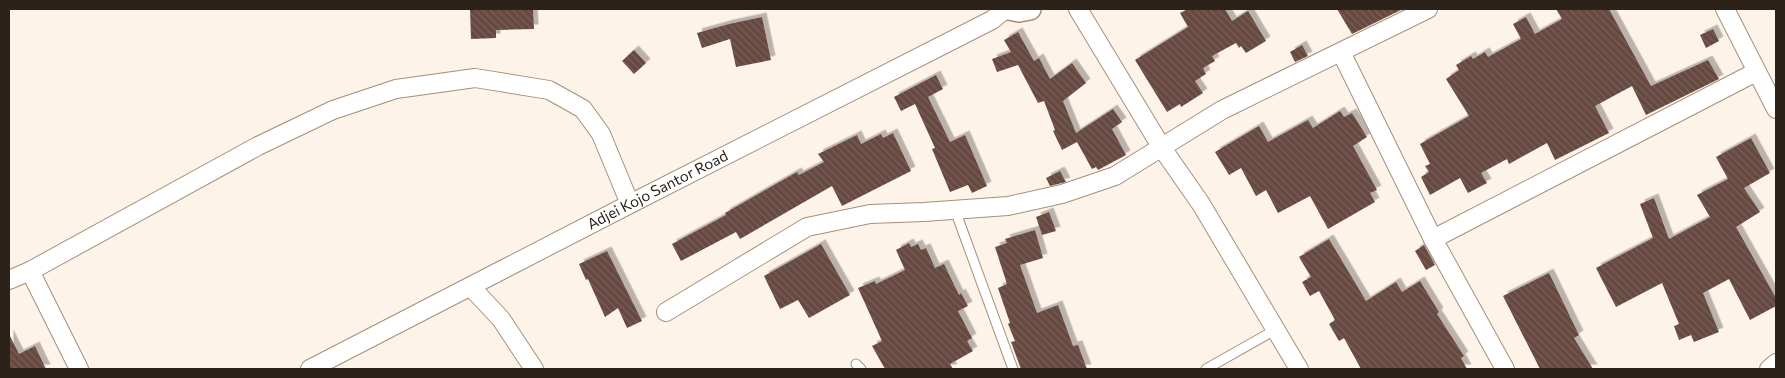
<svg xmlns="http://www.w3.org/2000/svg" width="1785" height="378" viewBox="0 0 1785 378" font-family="Commissioner,sans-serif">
	<defs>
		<pattern id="building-back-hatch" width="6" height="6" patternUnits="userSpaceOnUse" patternTransform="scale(1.25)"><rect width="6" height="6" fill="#664840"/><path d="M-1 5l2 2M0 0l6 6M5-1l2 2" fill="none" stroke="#785f58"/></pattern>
		<filter id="shadow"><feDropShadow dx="4.5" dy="-4.5" stdDeviation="0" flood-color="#0004"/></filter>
	</defs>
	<rect width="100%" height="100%" fill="#fef3e9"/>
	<!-- building -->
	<g fill="url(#building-back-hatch)" filter="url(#shadow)">
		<polygon points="470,9 533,9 534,29 496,30 496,38 471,39"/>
		<polygon points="1188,9 1225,9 1232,21 1248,11 1266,41 1246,53 1241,46 1239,48 1236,43 1212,56 1215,61 1203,68 1206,74 1195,81 1203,93 1181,107 1180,104 1167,112 1135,60 1188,27 1180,13"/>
		<polygon points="1337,9 1403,9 1352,34"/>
		<polygon points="1556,9 1609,9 1651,86 1708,60 1719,79 1646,115 1632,86 1595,106 1609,133 1555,160 1547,143 1509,164 1507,159 1481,173 1487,183 1468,193 1460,178 1430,195 1421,177 1429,172 1425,166 1430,164 1420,144 1469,116 1446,79 1459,70 1456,65 1471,56 1473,59 1485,52 1488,57 1521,39 1513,24 1526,17 1535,34 1562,19"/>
		<polygon points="762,17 771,60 736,67 730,39 702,48 697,33 729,24"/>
		<polygon points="1713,29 1719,41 1706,48 1700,35"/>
		<polygon points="1018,32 1034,61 1039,58 1050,79 1072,63 1086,83 1063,101 1076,133 1113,109 1122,122 1112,129 1126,155 1098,170 1096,167 1092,169 1077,142 1062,150 1053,131 1055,130 1044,101 1038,103 1018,65 997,72 992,59 1011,52 1004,40"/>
		<polygon points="1302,45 1308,56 1295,62 1290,52"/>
		<polygon points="634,50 646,63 634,74 622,61"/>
		<polygon points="936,75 943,89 928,97 950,142 965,135 987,186 972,193 968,185 950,192 932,149 935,148 915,104 901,111 894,97"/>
		<polygon points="1340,111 1344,117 1352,113 1367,137 1353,146 1377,190 1370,193 1375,202 1328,229 1310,196 1278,213 1266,190 1256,196 1241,168 1229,175 1215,152 1259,126 1268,142 1308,120 1313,128"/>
		<polygon points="893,133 911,171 842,206 832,186 740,239 736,232 681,261 672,244 726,215 725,213 797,172 799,175 824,162 818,154 857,135 861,144 881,134 883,138"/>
		<polygon points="1751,138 1770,173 1744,188 1760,212 1736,227 1776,298 1776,306 1750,320 1729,279 1703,293 1719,332 1694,342 1691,335 1679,340 1674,326 1679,324 1662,283 1616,307 1596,268 1653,238 1640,204 1654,198 1669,239 1710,217 1697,195 1728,179 1716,157"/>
		<polygon points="1060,171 1066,182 1050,186 1046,178"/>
		<polygon points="1049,212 1056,231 1042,235 1036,217"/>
		<polygon points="1035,230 1043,258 1020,265 1037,313 1058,305 1073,346 1078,345 1087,369 1021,369 1011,342 1015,341 1008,324 1010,323 998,288 1007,284 995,247 1007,243 1005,239"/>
		<polygon points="1329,239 1366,301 1396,282 1402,292 1420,281 1439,312 1437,314 1464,356 1461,358 1467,369 1361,369 1344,338 1339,341 1329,324 1335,320 1319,291 1310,296 1302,282 1311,277 1299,257"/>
		<polygon points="909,243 911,247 918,244 921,250 926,248 935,268 944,264 959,295 961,293 968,306 958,311 972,338 967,341 973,351 950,364 953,369 885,369 872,346 882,341 858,288 875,281 876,284 905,270 896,250"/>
		<polygon points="821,244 850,295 809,318 798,300 780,309 764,276"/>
		<polygon points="1424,245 1435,265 1426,270 1415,251"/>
		<polygon points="607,251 642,321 627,328 618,308 605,317 588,279 586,280 579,264"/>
		<polygon points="1549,273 1579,335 1574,338 1593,369 1540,369 1503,296"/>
		<polygon points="9,334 19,354 35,346 46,369 9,369"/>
	</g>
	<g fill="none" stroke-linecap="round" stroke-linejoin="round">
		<defs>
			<g id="service">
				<polyline points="955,210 1013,369"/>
				<polyline points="856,364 861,369"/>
				<polyline points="1206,369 1275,330"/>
			</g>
			<g id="minor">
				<polyline points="1078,9 1162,148 1201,204 1299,369"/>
				<polyline points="1725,9 1776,109"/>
				<polyline points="1341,52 1433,239 1505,369"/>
				<polyline points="1433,239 1756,72"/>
				<polyline points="30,271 79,369"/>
				<polyline points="9,280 30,271 258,146 333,110 396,89 475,78 549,90 583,109 601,134 630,204"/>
				<polyline points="471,287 501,319 534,369"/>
				<polyline points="666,312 807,227 870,214 924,212 1008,206 1062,194 1115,176 1222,110 1428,9"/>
				<path id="s1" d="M310,369l320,-165 362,-184 14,-11"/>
				<polyline points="1769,369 1776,363"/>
			</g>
			<polyline id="tertiary" points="1009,9 1019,11 1030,9"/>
		</defs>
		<!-- service casing -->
		<use href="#service" stroke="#a78f79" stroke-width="11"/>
		<!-- minor casing -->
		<use href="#minor" stroke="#a78f79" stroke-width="20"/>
		<!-- tertiary casing -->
		<use href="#tertiary" stroke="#a78f79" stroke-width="24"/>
		<!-- service -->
		<use href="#service" stroke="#fff" stroke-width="9"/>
		<!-- minor -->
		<use href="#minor" stroke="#fff" stroke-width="18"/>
		<!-- tertiary -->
		<use href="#tertiary" stroke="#fff" stroke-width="21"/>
	</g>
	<g text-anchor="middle" stroke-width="5" stroke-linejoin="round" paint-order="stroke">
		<!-- street labels -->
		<g font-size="15" fill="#2c2219" stroke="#fff">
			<text dy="5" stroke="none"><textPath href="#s1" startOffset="391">Adjei Kojo Santor Road</textPath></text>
		</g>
	</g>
	<!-- border -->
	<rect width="1785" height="378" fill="none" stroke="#2c2219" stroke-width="20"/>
</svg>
